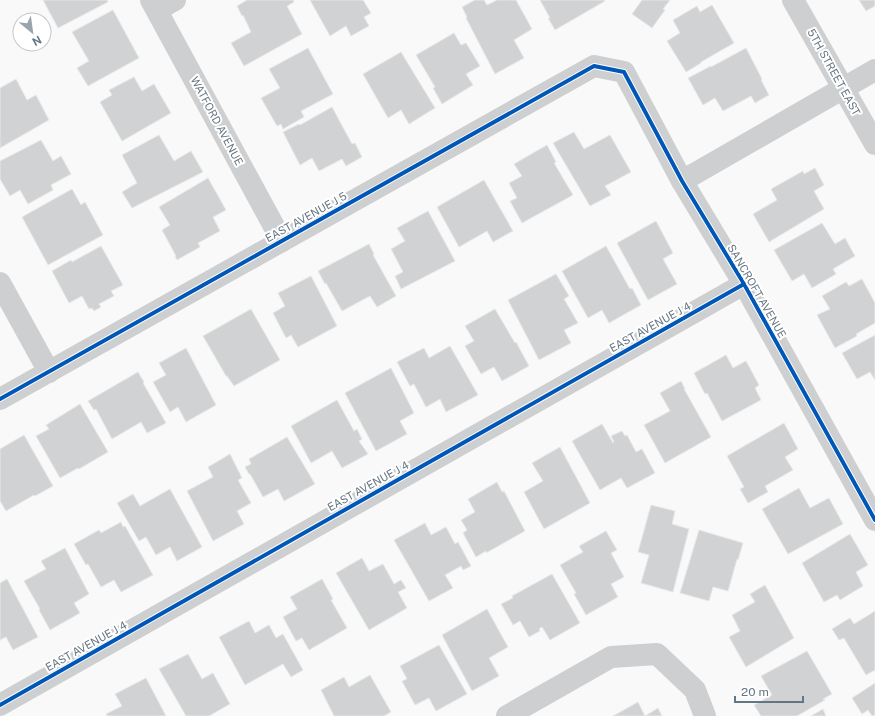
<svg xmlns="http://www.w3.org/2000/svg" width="875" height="716" viewBox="0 0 875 716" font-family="'Public Sans',sans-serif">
	<rect width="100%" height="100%" fill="#f9f9f9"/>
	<!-- building -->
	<g fill="#d0d2d3" stroke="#e8e8e8">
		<polygon points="43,0 107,0 108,2 58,28"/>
		<polygon points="247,0 293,0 294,2 287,6 302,34 244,66 231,43 251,32 243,15 242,16 237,6"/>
		<polygon points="310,0 363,0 371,13 364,17 369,26 351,36 346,26 330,36"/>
		<polygon points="475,0 484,0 487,5 497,0 516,0 532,29 514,40 524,58 495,74 466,18 467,17 462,7"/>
		<polygon points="540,0 604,0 605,1 555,30 548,18 550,18"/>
		<polygon points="642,0 670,0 663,9 665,10 652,28 632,14"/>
		<polygon points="859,0 875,0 875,6 866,11"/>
		<polygon points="712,5 734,43 701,62 701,63 686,72 667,41 680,33 673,20 697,6 700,12"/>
		<polygon points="113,10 139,58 88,86 77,68 89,61 72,32"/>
		<polygon points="454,33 461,45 466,43 480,66 466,74 473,85 442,104 433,88 435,87 416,55"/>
		<polygon points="308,48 333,94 301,111 304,117 283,129 281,124 277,126 261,98 280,88 269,69"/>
		<polygon points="746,48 762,79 761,80 769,95 755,103 751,96 723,111 715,98 703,105 688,78 711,66 711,67"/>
		<polygon points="401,52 435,108 409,124 401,110 388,118 363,74"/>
		<polygon points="134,77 142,91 154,84 171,113 122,141 100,102 112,95 109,90"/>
		<polygon points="16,79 27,100 36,95 49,120 0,148 0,88"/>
		<polygon points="332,107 352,144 355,143 362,157 346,166 342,159 319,171 312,158 300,165 283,132 299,124 300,125"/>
		<polygon points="574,132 584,149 610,135 631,172 605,186 611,195 590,206 553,143"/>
		<polygon points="159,135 174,161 191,151 203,172 132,208 122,192 137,183 122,155"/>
		<polygon points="41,140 53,161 61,156 71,174 51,185 53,190 28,204 20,190 10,196 0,179 0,161"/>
		<polygon points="547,145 556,162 554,163 573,195 522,223 510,201 517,198 509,183 522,176 514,164"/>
		<polygon points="815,168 824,185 814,191 824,209 769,242 753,214 777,200 771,189 803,171 804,174"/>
		<polygon points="208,178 226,210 213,217 220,231 198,243 200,247 177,260 175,256 176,256 162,230 170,225 159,207"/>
		<polygon points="484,180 513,231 493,242 487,231 459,247 437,207"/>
		<polygon points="72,189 81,205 85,202 103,235 48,265 22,217"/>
		<polygon points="428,211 455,261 401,289 395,276 403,272 391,249 405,241 397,228"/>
		<polygon points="656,221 673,253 663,259 677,284 648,300 617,243"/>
		<polygon points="822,223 835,244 845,238 855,256 833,269 836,274 812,288 804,274 792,281 774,250"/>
		<polygon points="369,244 374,254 373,255 396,296 377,307 370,296 342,311 326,283 325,284 318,271"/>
		<polygon points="101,246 123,285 111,291 114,296 99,304 101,307 94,311 92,308 89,309 82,296 69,303 52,271 71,260 72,262"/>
		<polygon points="606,246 630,289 632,288 641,305 609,323 602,310 588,318 562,271"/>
		<polygon points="556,274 569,296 564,299 578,323 564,330 571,343 539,360 508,300"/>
		<polygon points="311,276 337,326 298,347 291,335 286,338 273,313 285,306 278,293"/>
		<polygon points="862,279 875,303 875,323 856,334 857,336 835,348 817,315 830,309 822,296 846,282 849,286"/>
		<polygon points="251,309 280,360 234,386 227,376 226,376 203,336"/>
		<polygon points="495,309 515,343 516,342 529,366 502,381 494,367 481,374 465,346 474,341 465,326"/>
		<polygon points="875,335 875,380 870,372 857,379 842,353"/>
		<polygon points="450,346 478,395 446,412 440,399 426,407 414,384 410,386 397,362 424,348 429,358"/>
		<polygon points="186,348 216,405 186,422 178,407 170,412 153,382 166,375 159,363"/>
		<polygon points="726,355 733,368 746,361 759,385 755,388 761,400 722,421 707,393 705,394 694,373"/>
		<polygon points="391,368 414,413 400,421 407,434 376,451 345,393"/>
		<polygon points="138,372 144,382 143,383 166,423 147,433 141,422 112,439 96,409 94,410 88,401"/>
		<polygon points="681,381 685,389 684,389 711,437 665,463 644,425 670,411 660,393"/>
		<polygon points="337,400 354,431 357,429 362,439 359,441 368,454 342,468 332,451 311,463 291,426"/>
		<polygon points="80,404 108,452 79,469 78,468 60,478 36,436 49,429 46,425"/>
		<polygon points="784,423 798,449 785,457 793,470 765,486 768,492 748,503 740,489 744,487 727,456"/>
		<polygon points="602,424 613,443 614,442 611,436 622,431 625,436 627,435 636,452 642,449 655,473 627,488 621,478 600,490 572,441"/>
		<polygon points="24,435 53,486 35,496 34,495 6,511 0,501 0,449"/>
		<polygon points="287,437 315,484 284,501 278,489 263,497 250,474 249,474 245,467 251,464 249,459"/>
		<polygon points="560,447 590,503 544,529 524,492 543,481 532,463"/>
		<polygon points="230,454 242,478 238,480 251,503 237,511 244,524 213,541 187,491 213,477 208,467"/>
		<polygon points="497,482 502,492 504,491 525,531 486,553 486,551 476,557 463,533 467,530 461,520 475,512 468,499"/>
		<polygon points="799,488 810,508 829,498 843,524 788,554 762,509"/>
		<polygon points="170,489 202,547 177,561 170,547 156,555 146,537 139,541 117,503 133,494 140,506"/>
		<polygon points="651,505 675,511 672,524 689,529 673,592 641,583 649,555 638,552"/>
		<polygon points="121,522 123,527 125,526 153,575 121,592 114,580 101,587 88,564 86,565 74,544 99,530 101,533"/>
		<polygon points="425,523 431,535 446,527 455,544 458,542 471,566 463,570 461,566 445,575 453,588 429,601 394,540"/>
		<polygon points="699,530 743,543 738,560 737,559 728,591 713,587 709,601 680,593"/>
		<polygon points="606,531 617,550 611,553 624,577 611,584 618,597 586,615 574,594 576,593 560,565 583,552 579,546"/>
		<polygon points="850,534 868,565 856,572 863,586 840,600 837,595 824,602 802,563"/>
		<polygon points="65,548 89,594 74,603 80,613 50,630 39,610 40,609 24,581 46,569 41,561"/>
		<polygon points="362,558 369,571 383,564 394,584 401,580 406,588 398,592 407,608 369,630 336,573"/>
		<polygon points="552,574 580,623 550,640 542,627 539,629 540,631 529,637 520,621 513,625 501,604 513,598 512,596"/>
		<polygon points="7,579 38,637 13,650 6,637 0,640 0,583"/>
		<polygon points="322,579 333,599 331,600 347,628 309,650 302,638 296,641 283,617 297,609 290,597"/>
		<polygon points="765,585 794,638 746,667 729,637 740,631 732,615 755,602 750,594"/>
		<polygon points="487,609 508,647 489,658 499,676 472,691 442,635"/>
		<polygon points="875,611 875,670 866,675 844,638 839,640 832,629 850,618 854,624"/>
		<polygon points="249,621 255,633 269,625 276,638 283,634 303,670 291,677 283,664 245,685 219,637"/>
		<polygon points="439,645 467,694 436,711 429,698 415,705 402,681 407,679 400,666"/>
		<polygon points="807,651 832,694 823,699 825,700 797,716 761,716 754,705 772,695 761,676"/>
		<polygon points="188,654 202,679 213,673 230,704 209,716 186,716 159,669"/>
		<polygon points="370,675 391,712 384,716 334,716 321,690 344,677 349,687"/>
		<polygon points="146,678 166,716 107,716 106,714 122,706 115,694"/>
		<polygon points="875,683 875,715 872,716 868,710 862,714 852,698"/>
		<polygon points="638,702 645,716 658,708 662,716 613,716"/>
		<polygon points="823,709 826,716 811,716"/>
	</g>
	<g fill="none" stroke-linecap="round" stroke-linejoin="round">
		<!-- minor -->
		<g stroke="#cecfd0" stroke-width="22">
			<polyline points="151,0 282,241"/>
			<polyline points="793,0 875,144"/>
			<polyline points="157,10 175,0"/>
			<polyline points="682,181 875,70"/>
			<polyline points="0,283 49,372"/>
			<polyline points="0,399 594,66 624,72 682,181 744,284 875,520"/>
			<polyline points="0,705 744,284"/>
			<polyline points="507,716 611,657 657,654 695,690 705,716"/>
		</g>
		<defs>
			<g id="cycleway">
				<polyline points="0,399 594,66 624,72 682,181 744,284 875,520"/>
				<polyline points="0,705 744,284"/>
			</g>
		</defs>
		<!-- cycleway casing -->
		<use href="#cycleway" stroke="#fff" stroke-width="6"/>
		<!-- cycleway -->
		<use href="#cycleway" stroke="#0057b8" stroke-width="4"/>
	</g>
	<g text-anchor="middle" stroke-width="4" stroke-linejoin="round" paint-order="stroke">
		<!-- street labels -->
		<g font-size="11" fill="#657683" stroke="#fff">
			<text transform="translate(834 72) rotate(61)" y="4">5TH STREET EAST</text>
			<text transform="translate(217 121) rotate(62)" y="4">WATFORD AVENUE</text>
			<text transform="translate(306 217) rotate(-29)" y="4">EAST AVENUE J 5</text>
			<text transform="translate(757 291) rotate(60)" y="4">SANCROFT AVENUE</text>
			<text transform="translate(650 327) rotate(-29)" y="4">EAST AVENUE J 4</text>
			<text transform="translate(368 486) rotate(-29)" y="4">EAST AVENUE J 4</text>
			<text transform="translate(86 646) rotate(-29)" y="4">EAST AVENUE J 4</text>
		</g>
	</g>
	<!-- north arrow -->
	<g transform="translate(32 32) rotate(151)"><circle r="19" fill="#ffffff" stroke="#c1c8cd"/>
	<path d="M0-3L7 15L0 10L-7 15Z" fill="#99a4ac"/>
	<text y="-6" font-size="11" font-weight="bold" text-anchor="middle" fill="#657683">N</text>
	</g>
	<!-- scale -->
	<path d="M735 696v6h68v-6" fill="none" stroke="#657683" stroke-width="2"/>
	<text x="741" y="696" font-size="12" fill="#657683" stroke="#ffffff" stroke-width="3" paint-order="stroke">20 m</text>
</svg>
